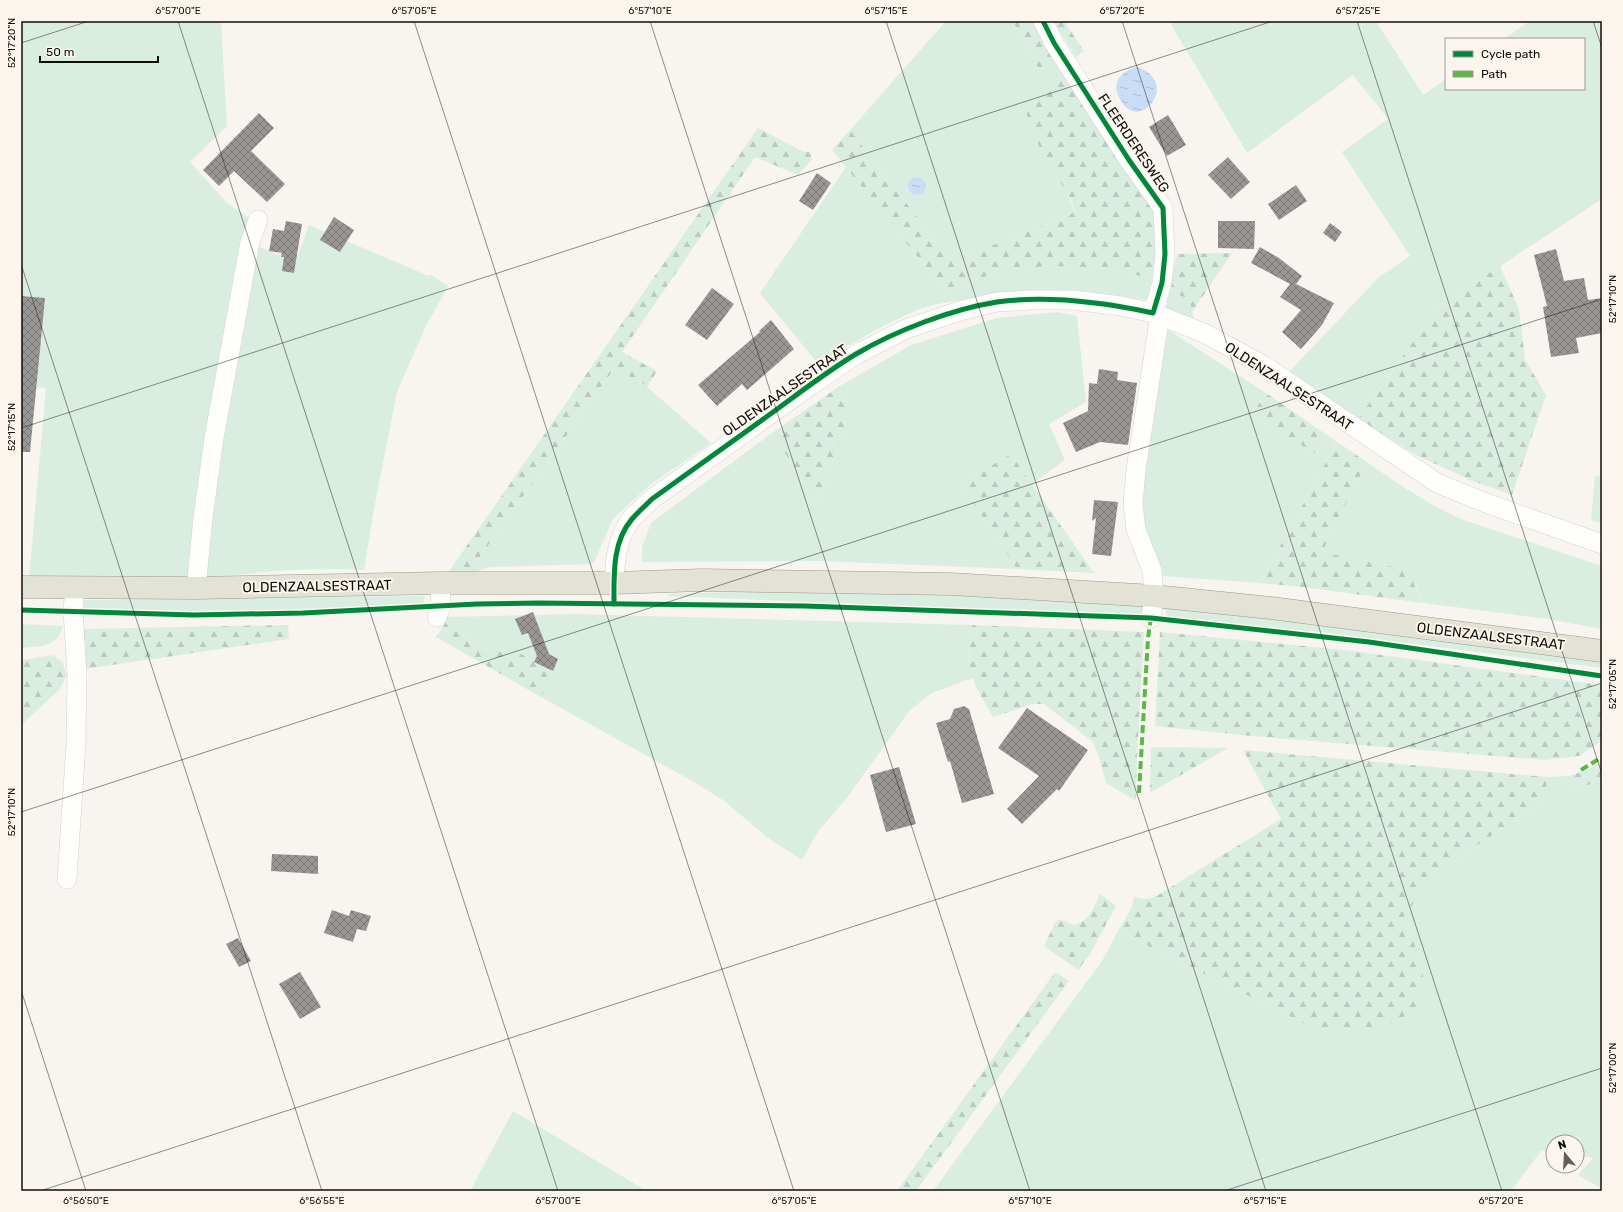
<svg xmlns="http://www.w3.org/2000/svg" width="1623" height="1212" font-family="Rubik,sans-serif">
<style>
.grass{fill:#daede1}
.forest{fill:url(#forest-firs)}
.water{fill:url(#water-ripples)}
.building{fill:url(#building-cross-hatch)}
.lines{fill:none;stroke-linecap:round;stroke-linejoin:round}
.minor-casing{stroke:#d5d2cf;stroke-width:20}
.major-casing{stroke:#9c9c85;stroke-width:23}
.minor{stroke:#fefefd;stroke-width:19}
.major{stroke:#e2e2d6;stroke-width:22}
.quiet{stroke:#58b947;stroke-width:4;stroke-dasharray:8 4;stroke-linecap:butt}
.cycleway-casing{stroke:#fcf5ed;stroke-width:8}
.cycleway{stroke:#00873e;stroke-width:5}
.ticks{fill:none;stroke:#100e0b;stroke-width:1;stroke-opacity:0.45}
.labels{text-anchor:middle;stroke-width:4;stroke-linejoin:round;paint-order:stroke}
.street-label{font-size:14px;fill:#100e0b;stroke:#fcf5ed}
.neatline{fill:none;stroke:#100e0b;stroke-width:1.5}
.ticks-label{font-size:10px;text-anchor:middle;fill:#100e0b}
</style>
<defs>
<pattern id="forest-firs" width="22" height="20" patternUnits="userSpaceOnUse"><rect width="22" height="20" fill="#daede1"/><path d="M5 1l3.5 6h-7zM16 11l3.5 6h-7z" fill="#bacac0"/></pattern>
<pattern id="water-ripples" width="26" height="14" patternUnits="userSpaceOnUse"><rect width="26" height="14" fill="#caddf6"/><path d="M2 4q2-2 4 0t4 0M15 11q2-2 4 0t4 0" fill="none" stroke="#acbcd2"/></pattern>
<pattern id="building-cross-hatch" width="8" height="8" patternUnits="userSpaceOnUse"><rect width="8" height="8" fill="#999695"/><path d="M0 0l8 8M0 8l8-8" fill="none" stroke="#7b7978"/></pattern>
</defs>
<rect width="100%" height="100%" fill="#f8f5f0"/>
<g class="grass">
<polygon points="21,21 221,21 227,126 190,162 227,203 249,218 235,278 188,579 29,578 46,388 21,386"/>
<polygon points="946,21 1013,21 1039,70 1065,68 1072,79 1039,93 1031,108 1027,111 1042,150 1067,192 1074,211 1070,215 955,260 949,259 942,253 914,213 850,130"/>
<polygon points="1169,21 1376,21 1423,95 1446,79 1446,89 1584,89 1584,39 1504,39 1530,21 1602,21 1602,199 1438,307 1357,420 1289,372 1379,277 1410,256 1342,152 1388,119 1353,75 1247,153"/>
<polygon points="846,167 945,291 983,277 1021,268 1053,266 1108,268 1152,279 1147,300 1085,291 1027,290 937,304 919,309 883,326 841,350 819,365 760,293"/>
<path d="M309,225L429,276L430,274L448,286L426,326L397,392L374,509L364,570C310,567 256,572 203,579L202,572L254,244L295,263Z"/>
<polygon points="1169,291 1189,299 1194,320 1166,309"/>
<polygon points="1057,312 1077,316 1086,402 1049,424 1065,460 1032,484 1011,454 960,483 1017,569 820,561 642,562 642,547 651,523 769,435 787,456 789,461 810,494 818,502 851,412 840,386 911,345 997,318"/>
<polygon points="1163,330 1170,331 1266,393 1251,416 1316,454 1327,435 1337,442 1260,583 1162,576 1145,538 1139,490"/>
<polygon points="615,368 643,383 711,443 650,485 613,519 595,560 592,564 489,567 467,575"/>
<polygon points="1367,462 1400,485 1431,504 1461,519 1602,566 1602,629 1547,619 1423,603 1416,585 1322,552"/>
<polygon points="1602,475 1602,524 1591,520 1595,476"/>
<polygon points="800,590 1144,601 1147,616 668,596 669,594"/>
<polygon points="422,596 425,596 422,609 214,612 79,608 81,600 85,600"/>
<polygon points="1168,606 1602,660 1602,668 1320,632 1168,619 1165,609"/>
<path d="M574,614L972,625C970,642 967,661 973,678L932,693L910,710L846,799L819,830L802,860L768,838L723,800L694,782L541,697L547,685L493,654L453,629L446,622V617Z"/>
<path d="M21,624L63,626C57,648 40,646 21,648Z"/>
<polygon points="1569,776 1574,788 1588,785 1602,777 1602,1189 1578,1175 1593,1158 1577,1155 1577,1142 1553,1142 1553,1152 1541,1151 1511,1191 933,1191 1102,961 1118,931 1299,1021 1362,1031 1398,1020 1409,1013 1423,967 1409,930 1403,924 1402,919 1419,896 1459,857 1539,805 1546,793 1547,777"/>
<polygon points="513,1111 647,1191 470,1191"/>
</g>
<g class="forest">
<polygon points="1013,21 1035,21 1065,68 1039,70"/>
<polygon points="1053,21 1064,21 1084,51 1076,57"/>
<path d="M1072,79L1152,200C1157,227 1158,252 1152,279L1108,268L1052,266L1021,268L983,277L945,291L832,150L850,130L914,213L942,253L949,259L955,260L1070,215L1074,211C1074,203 1067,193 1063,186C1053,169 1026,130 1027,111C1035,104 1037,90 1046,85C1052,81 1064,80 1072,79Z"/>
<polygon points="758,128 804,152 810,152 812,159 798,175 755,157 622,352 657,371 647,387 643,383 614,369 467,575 447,574"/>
<polygon points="1232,253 1192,312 1189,299 1169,291 1177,254"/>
<polygon points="1500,266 1519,309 1525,359 1546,395 1512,495 1470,480 1416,455 1357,420 1438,307"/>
<polygon points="840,386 851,412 818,502 810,494 789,461 787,456 769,435"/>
<polygon points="1266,393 1327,435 1316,454 1251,416"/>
<path d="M1337,442L1367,462L1322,552L1402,569C1413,579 1417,589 1423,603L1302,587L1260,583Z"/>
<polygon points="1011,454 1094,573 1017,569 960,483"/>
<polygon points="446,622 453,629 493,654 508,648 553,669 549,683 541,697 436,637"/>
<polygon points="288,625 289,639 85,669 82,629"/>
<path d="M972,625L1144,632L1137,756L1136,801L1106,783L1099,757L1093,742L1044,704H1033L993,717C985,703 975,688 971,672C968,657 970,641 972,625Z"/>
<polygon points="1160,632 1345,650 1602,685 1602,741 1579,756 1545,760 1241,735 1155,726"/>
<polygon points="54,655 63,663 67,675 59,690 21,725 21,660"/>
<polygon points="1151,747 1228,748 1150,793"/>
<polygon points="1243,750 1547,777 1546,793 1539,805 1459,857 1419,896 1402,919 1403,924 1409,930 1423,967 1422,990 1416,1006 1409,1013 1399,1020 1362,1031 1341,1033 1322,1030 1299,1021 1118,931 1131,909 1134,897 1146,899 1155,897 1281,819"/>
<polygon points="1602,761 1602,777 1588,785 1574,788 1569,776 1587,770"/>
<path d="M1100,894L1116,906L1090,954L1078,970L1044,946L1055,923L1059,920L1065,921L1074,925C1090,921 1093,908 1100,894Z"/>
<polygon points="1055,972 1069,981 916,1191 897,1191"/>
</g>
<g class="water">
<path d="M1137,67C1183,82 1137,138 1119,97C1111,81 1122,71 1137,67Z"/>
<circle cx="917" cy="186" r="9"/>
</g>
<g class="building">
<polygon points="259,113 274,128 251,151 285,184 267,202 234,171 219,186 203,170"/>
<polygon points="1168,115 1186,145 1167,156 1149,127"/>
<polygon points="1228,157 1250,182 1231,199 1208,175"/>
<polygon points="817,173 831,183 813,210 799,201"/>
<polygon points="1296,185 1307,201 1279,220 1268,204"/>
<polygon points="334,217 354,230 340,252 320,240"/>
<polygon points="286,221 302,224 294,273 282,271 284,257 281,257 282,253 269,251 273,229 284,231"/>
<polygon points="1218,221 1255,221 1254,249 1218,248"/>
<polygon points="1330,223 1342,232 1335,242 1323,233"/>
<polygon points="1260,247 1279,258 1302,276 1296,284 1334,303 1322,325 1301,349 1282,332 1301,310 1280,297 1290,284 1251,263"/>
<polygon points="1556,249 1564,281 1584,278 1588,300 1602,298 1602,333 1576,338 1579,353 1551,357 1543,307 1547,306 1534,255"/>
<polygon points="712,288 734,304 707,340 685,325"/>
<polygon points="21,296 45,298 30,452 21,452"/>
<polygon points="771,320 794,349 747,390 742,384 717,406 698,385 760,332 759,331"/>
<polygon points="1099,369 1118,372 1117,380 1137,383 1128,445 1100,442 1076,452 1063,423 1088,411 1089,383 1097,384"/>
<polygon points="1094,500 1118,502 1111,556 1092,554 1096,518 1092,521"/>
<polygon points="533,612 549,654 558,659 553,671 534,662 537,656 528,633 522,635 515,619"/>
<polygon points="964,706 969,709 994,794 962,803 950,761 948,762 936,723 950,719 954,709"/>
<polygon points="1027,708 1088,750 1059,791 1057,789 1022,824 1007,809 1039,776 998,748"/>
<polygon points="899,767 916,824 886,832 870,775"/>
<polygon points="272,854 318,856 318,874 271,871"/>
<polygon points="332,910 349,916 351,910 371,916 366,931 357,929 353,942 324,933"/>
<polygon points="238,938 251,961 239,967 226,944"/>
<polygon points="300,972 321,1007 300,1019 279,984"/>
</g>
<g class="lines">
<g class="minor-casing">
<g id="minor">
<polyline points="1043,21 1054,43 1129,160 1163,208 1165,254 1162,283 1153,313"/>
<path d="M614,583C615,560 617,538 631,519C637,512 645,506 652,499L811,385L857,354L906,329L963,310L997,302L1031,300H1073L1121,306L1153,313L1204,333L1263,365L1437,483L1486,503L1602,544"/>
<polyline points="196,588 203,518 214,438 250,242 258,220"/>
<polyline points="437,617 441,607 440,583"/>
<polyline points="1151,618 1154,596 1152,570 1136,530 1133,504 1136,470 1160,315"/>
<polyline points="67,879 76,744 77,674 73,611 75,588"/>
</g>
</g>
<g class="major-casing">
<polyline id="major" points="21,587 196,588 440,583 614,583 702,580 951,584 1154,596 1271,608 1602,651"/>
</g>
<use href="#minor" class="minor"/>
<use href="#major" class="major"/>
<g class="quiet">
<polyline points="1581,770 1602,757"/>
<polyline points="1139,793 1148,638 1151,618"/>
</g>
<g class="cycleway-casing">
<g id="cycleway">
<path d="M614,604C614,575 612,542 632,519C638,512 645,506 652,499C691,471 730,443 769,415C798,394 826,372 856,354C895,331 952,309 997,302C1049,295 1102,302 1153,313L1162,283L1165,254L1163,208L1129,160L1054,43L1043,21"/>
<polyline points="21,610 194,615 303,613 477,604 539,603 805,606 1151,618 1369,642 1602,676"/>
</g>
</g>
<use href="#cycleway" class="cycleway"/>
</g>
<path class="ticks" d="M178,21L558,1191M414,21L794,1191M650,21L1030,1191M886,21L1266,1191M1122,21L1502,1191M1357,21L1602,774M1593,21L1602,48M21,43L89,21M21,264L322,1191M21,428L1273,21M21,812L1602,299M21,990L86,1191M40,1191L1602,683M1224,1191L1602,1068"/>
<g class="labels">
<g class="street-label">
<text transform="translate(1134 143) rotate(56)" y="5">FLEERDERESWEG</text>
<text transform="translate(1289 386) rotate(33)" y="5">OLDENZAALSESTRAAT</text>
<text transform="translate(785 390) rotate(-35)" y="5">OLDENZAALSESTRAAT</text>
<text transform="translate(317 586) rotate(-1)" y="5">OLDENZAALSESTRAAT</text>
<text transform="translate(1491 636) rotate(7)" y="5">OLDENZAALSESTRAAT</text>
</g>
</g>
<rect width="1623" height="1212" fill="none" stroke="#fcf5ed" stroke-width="44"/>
<rect x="1445" y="38" width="140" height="52" fill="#fcf5ed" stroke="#9e9993"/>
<rect x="1453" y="51" width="20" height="6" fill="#00873e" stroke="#9e9993"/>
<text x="1481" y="58" font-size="12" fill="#100e0b">Cycle path</text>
<rect x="1453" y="71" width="20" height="6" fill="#58b947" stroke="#9e9993"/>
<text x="1481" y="78" font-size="12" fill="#100e0b">Path</text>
<g transform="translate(1565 1154) rotate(342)"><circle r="19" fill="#fcf5ed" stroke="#9e9993"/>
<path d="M0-3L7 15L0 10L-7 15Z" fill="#615f5b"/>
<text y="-6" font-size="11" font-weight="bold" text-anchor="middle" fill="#100e0b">N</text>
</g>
<path d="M40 56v6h118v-6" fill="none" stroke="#100e0b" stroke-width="2"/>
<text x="46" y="56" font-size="12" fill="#100e0b" stroke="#fcf5ed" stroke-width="3" paint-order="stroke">50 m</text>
<rect x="22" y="22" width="1579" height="1168" class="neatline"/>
<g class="ticks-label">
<text x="178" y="14">6°57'00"E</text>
<text x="414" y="14">6°57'05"E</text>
<text x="650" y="14">6°57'10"E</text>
<text x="886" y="14">6°57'15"E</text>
<text x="1122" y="14">6°57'20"E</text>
<text x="1358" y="14">6°57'25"E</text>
<text transform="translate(11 43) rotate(-90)" y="4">52°17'20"N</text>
<text transform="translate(1612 299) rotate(-90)" y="4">52°17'10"N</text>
<text transform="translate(11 427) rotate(-90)" y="4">52°17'15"N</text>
<text transform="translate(1612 684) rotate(-90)" y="4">52°17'05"N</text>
<text transform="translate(11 812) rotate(-90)" y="4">52°17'10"N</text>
<text transform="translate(1612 1068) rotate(-90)" y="4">52°17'00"N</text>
<text x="86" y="1204">6°56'50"E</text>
<text x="322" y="1204">6°56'55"E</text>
<text x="558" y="1204">6°57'00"E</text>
<text x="794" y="1204">6°57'05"E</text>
<text x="1030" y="1204">6°57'10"E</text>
<text x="1265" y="1204">6°57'15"E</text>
<text x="1501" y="1204">6°57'20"E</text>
</g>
</svg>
